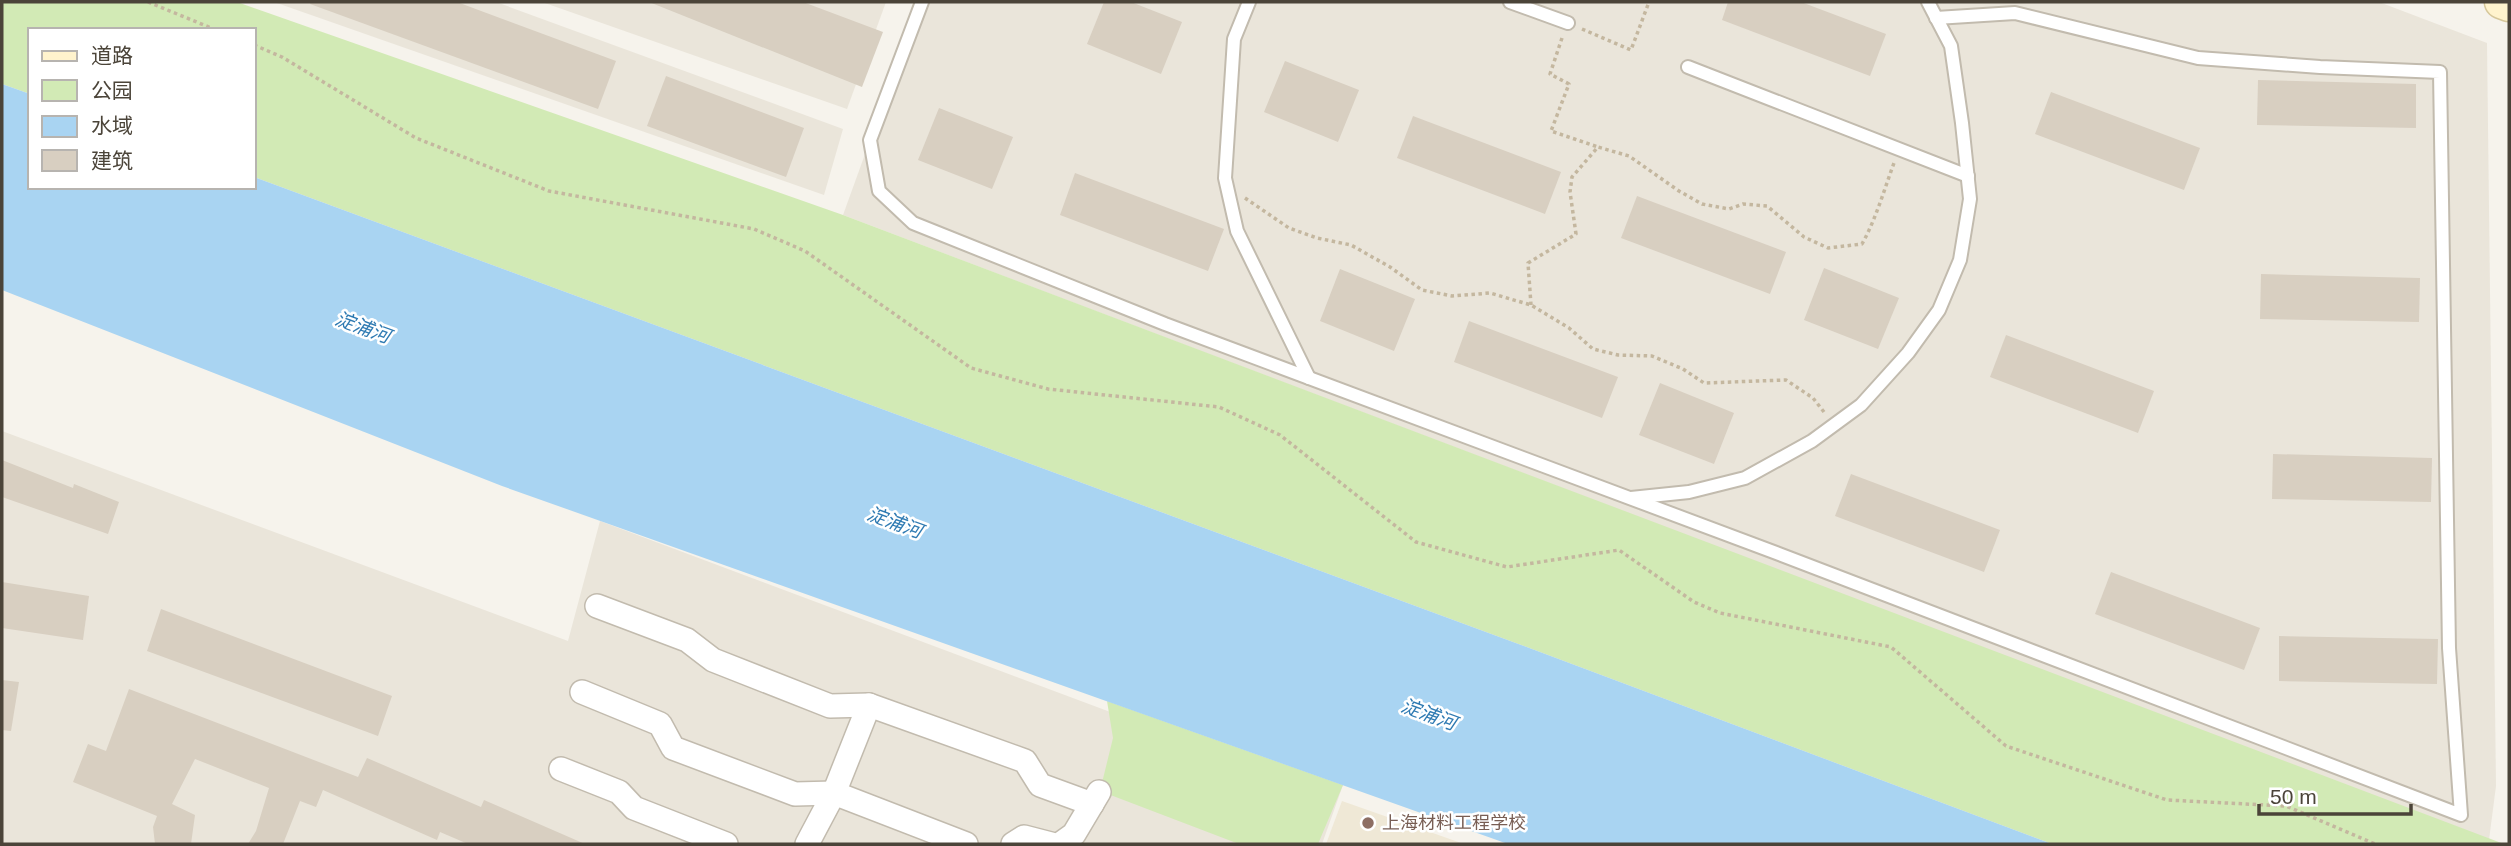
<svg xmlns="http://www.w3.org/2000/svg" width="2511" height="846" font-family="Arial,'Noto Sans SC',sans-serif">
<style>
.residential{fill:#eae5da}
.education{fill:#efe8d6}
.green{fill:#d2eab5}
.water{fill:#a9d4f2}
.building{fill:#d8cfc1}
.lines{fill:none;stroke-linecap:round;stroke-linejoin:round}
.lane-casing{stroke:#c2bbae;stroke-width:16}
.street-casing{stroke:#c2bbae;stroke-width:26}
.secondary-casing{stroke:#d6c79b;stroke-width:35}
.path{stroke:#c4b79f;stroke-width:3.5;stroke-dasharray:3.5 3.5;stroke-linecap:butt}
.lane{stroke:#fff;stroke-width:12}
.street{stroke:#fff;stroke-width:23}
.secondary{stroke:#fff3cd;stroke-width:32}
.education-dot{fill:#8d6e63;stroke:#fff;stroke-width:2.5}
.labels{text-anchor:middle;stroke-width:5;stroke-linejoin:round;paint-order:stroke}
.education-label{font-size:18px;fill:#785e54;stroke:#fff;text-anchor:start}
.water-label{font-size:19px;font-style:italic;fill:#2e7ab2;stroke:#fff}
</style>
<rect width="100%" height="100%" fill="#f6f3ec"/>
<g class="residential">
<polygon points="274,2 496,2 843,129 824,195"/>
<polygon points="542,2 886,2 847,109"/>
<polygon points="920,2 2379,2 2487,43 2496,786 2489,840 843,215"/>
<polygon points="2,431 568,641 600,521 1121,716 1343,785 1322,844 2,844"/>
</g>
<polygon class="education" points="1342,801 1464,844 1326,844"/>
<g class="green">
<polygon points="2,2 237,2 843,215 2504,844 2052,844 1513,642 254,177 254,30 30,30 30,94 2,84"/>
<polygon points="1107,701 1343,785 1318,844 1239,844 1100,791 1113,738"/>
</g>
<polygon class="water" points="2,84 30,94 30,187 254,187 254,177 1513,642 2052,844 1508,844 502,486 2,290"/>
<g class="building">
<polygon points="311,2 457,2 616,61 598,109 310,4"/>
<polygon points="649,2 803,2 883,32 862,87"/>
<polygon points="1104,2 1131,2 1182,22 1161,74 1087,44"/>
<polygon points="1728,2 1801,2 1886,34 1870,76 1722,20"/>
<polygon points="1285,61 1359,90 1338,142 1264,112"/>
<polygon points="666,76 804,128 786,177 647,126"/>
<polygon points="2258,80 2416,84 2416,128 2257,125"/>
<polygon points="2051,92 2200,148 2184,190 2035,134"/>
<polygon points="939,108 1013,137 992,189 918,160"/>
<polygon points="1413,116 1561,172 1545,214 1397,158"/>
<polygon points="1075,173 1224,229 1208,271 1060,215"/>
<polygon points="1637,196 1786,252 1770,294 1621,238"/>
<polygon points="1824,268 1899,298 1878,349 1804,320"/>
<polygon points="1340,269 1415,299 1394,351 1320,321"/>
<polygon points="2261,274 2420,278 2419,322 2260,319"/>
<polygon points="1469,321 1618,377 1602,418 1454,362"/>
<polygon points="2006,335 2154,391 2138,433 1990,377"/>
<polygon points="1660,383 1734,413 1714,464 1639,435"/>
<polygon points="2273,454 2432,458 2431,502 2272,499"/>
<polygon points="2,460 73,488 74,484 119,502 108,534 2,497"/>
<polygon points="1851,474 2000,530 1984,572 1835,516"/>
<polygon points="2111,572 2260,628 2244,670 2095,614"/>
<polygon points="2,582 89,596 83,640 2,628"/>
<polygon points="161,609 392,696 378,736 147,651"/>
<polygon points="2279,636 2438,639 2437,684 2279,681"/>
<polygon points="2,680 19,682 11,731 2,730"/>
<polygon points="129,689 358,777 367,758 481,807 484,800 585,844 468,844 440,832 437,840 323,790 316,807 300,801 283,844 248,844 256,831 269,788 195,759 172,804 195,815 191,844 155,844 153,827 157,816 73,782 88,744 106,751"/>
</g>
<g class="lines">
<g class="lane-casing">
<g id="lane">
<polyline points="922,2 870,140 879,191 913,223 1165,324 1779,554 2461,815 2449,648 2440,72 2320,67 2198,58 2015,13 1936,18"/>
<polyline points="1249,2 1234,39 1225,178 1237,231 1309,378"/>
<polyline points="1510,2 1568,23"/>
<polyline points="1688,67 1968,176"/>
<polyline points="1631,498 1689,492 1745,478 1812,441 1861,405 1908,353 1939,310 1960,260 1970,199 1962,123 1951,46 1928,2"/>
</g>
</g>
<g class="street-casing">
<g id="street">
<polyline points="597,606 687,640 713,660 830,706 869,705 1025,761 1040,785 1092,804"/>
<polyline points="582,692 660,724 673,748 795,794 834,793 966,844"/>
<polyline points="561,769 619,792 634,808 726,844"/>
<polyline points="807,844 834,793 869,705"/>
<polyline points="1013,844 1024,837 1051,844"/>
<polyline points="1060,844 1074,834 1099,792"/>
</g>
</g>
<g class="secondary-casing">
<polyline id="secondary" points="2501,2 2509,5"/>
</g>
<g class="path">
<polyline points="148,2 216,30"/>
<polyline points="1582,29 1631,50 1649,2"/>
<polyline points="1562,38 1550,74 1569,84 1551,131 1598,147"/>
<polyline points="254,45 282,57 416,138 549,191 754,229 805,251 971,368 1048,389 1219,407 1280,435 1416,542 1507,567 1619,550 1694,602 1720,613 1891,647 2006,746 2167,800 2286,806 2375,844"/>
<polyline points="1245,198 1289,228 1317,238 1351,245 1390,267 1422,290 1452,296 1490,293 1531,305 1569,328 1593,349 1618,355 1652,356 1683,369 1704,383 1786,380 1813,398 1824,412"/>
<path d="M1531,305L1528,263L1576,234L1570,192L1572,177L1598,147L1629,156L1679,191L1702,204L1729,209L1743,204L1767,206L1804,237L1828,248L1862,244C1876,219 1884,190 1894,163"/>
</g>
<use href="#lane" class="lane"/>
<use href="#street" class="street"/>
<use href="#secondary" class="secondary"/>
</g>
<circle class="education-dot" cx="1368" cy="823" r="7"/>
<g class="labels">
<g class="education-label">
<text x="1382" y="829">上海材料工程学校</text>
</g>
<g class="water-label">
<text transform="translate(363 327) rotate(20)" y="7">淀浦河</text>
<text transform="translate(895 522) rotate(20)" y="7">淀浦河</text>
<text transform="translate(1429 714) rotate(20)" y="7">淀浦河</text>
</g>
</g>
<rect width="2511" height="846" fill="none" stroke="#4b4439" stroke-width="7"/>
<rect x="28" y="28" width="228" height="161" fill="#ffffff" stroke="#b7b4b0" stroke-width="2"/>
<rect x="42" y="51" width="35" height="10" fill="#fff3cd" stroke="#b7b4b0" stroke-width="2"/>
<text x="91" y="63" font-size="21" fill="#4b4439">道路</text>
<rect x="42" y="80" width="35" height="21" fill="#d2eab5" stroke="#b7b4b0" stroke-width="2"/>
<text x="91" y="98" font-size="21" fill="#4b4439">公园</text>
<rect x="42" y="116" width="35" height="21" fill="#a9d4f2" stroke="#b7b4b0" stroke-width="2"/>
<text x="91" y="133" font-size="21" fill="#4b4439">水域</text>
<rect x="42" y="150" width="35" height="21" fill="#d8cfc1" stroke="#b7b4b0" stroke-width="2"/>
<text x="91" y="168" font-size="21" fill="#4b4439">建筑</text>
<path d="M2259 804v10h152v-10" fill="none" stroke="#4b4439" stroke-width="3.5"/>
<text x="2270" y="804" font-size="21" fill="#4b4439" stroke="#ffffff" stroke-width="5" paint-order="stroke">50 m</text>
</svg>
